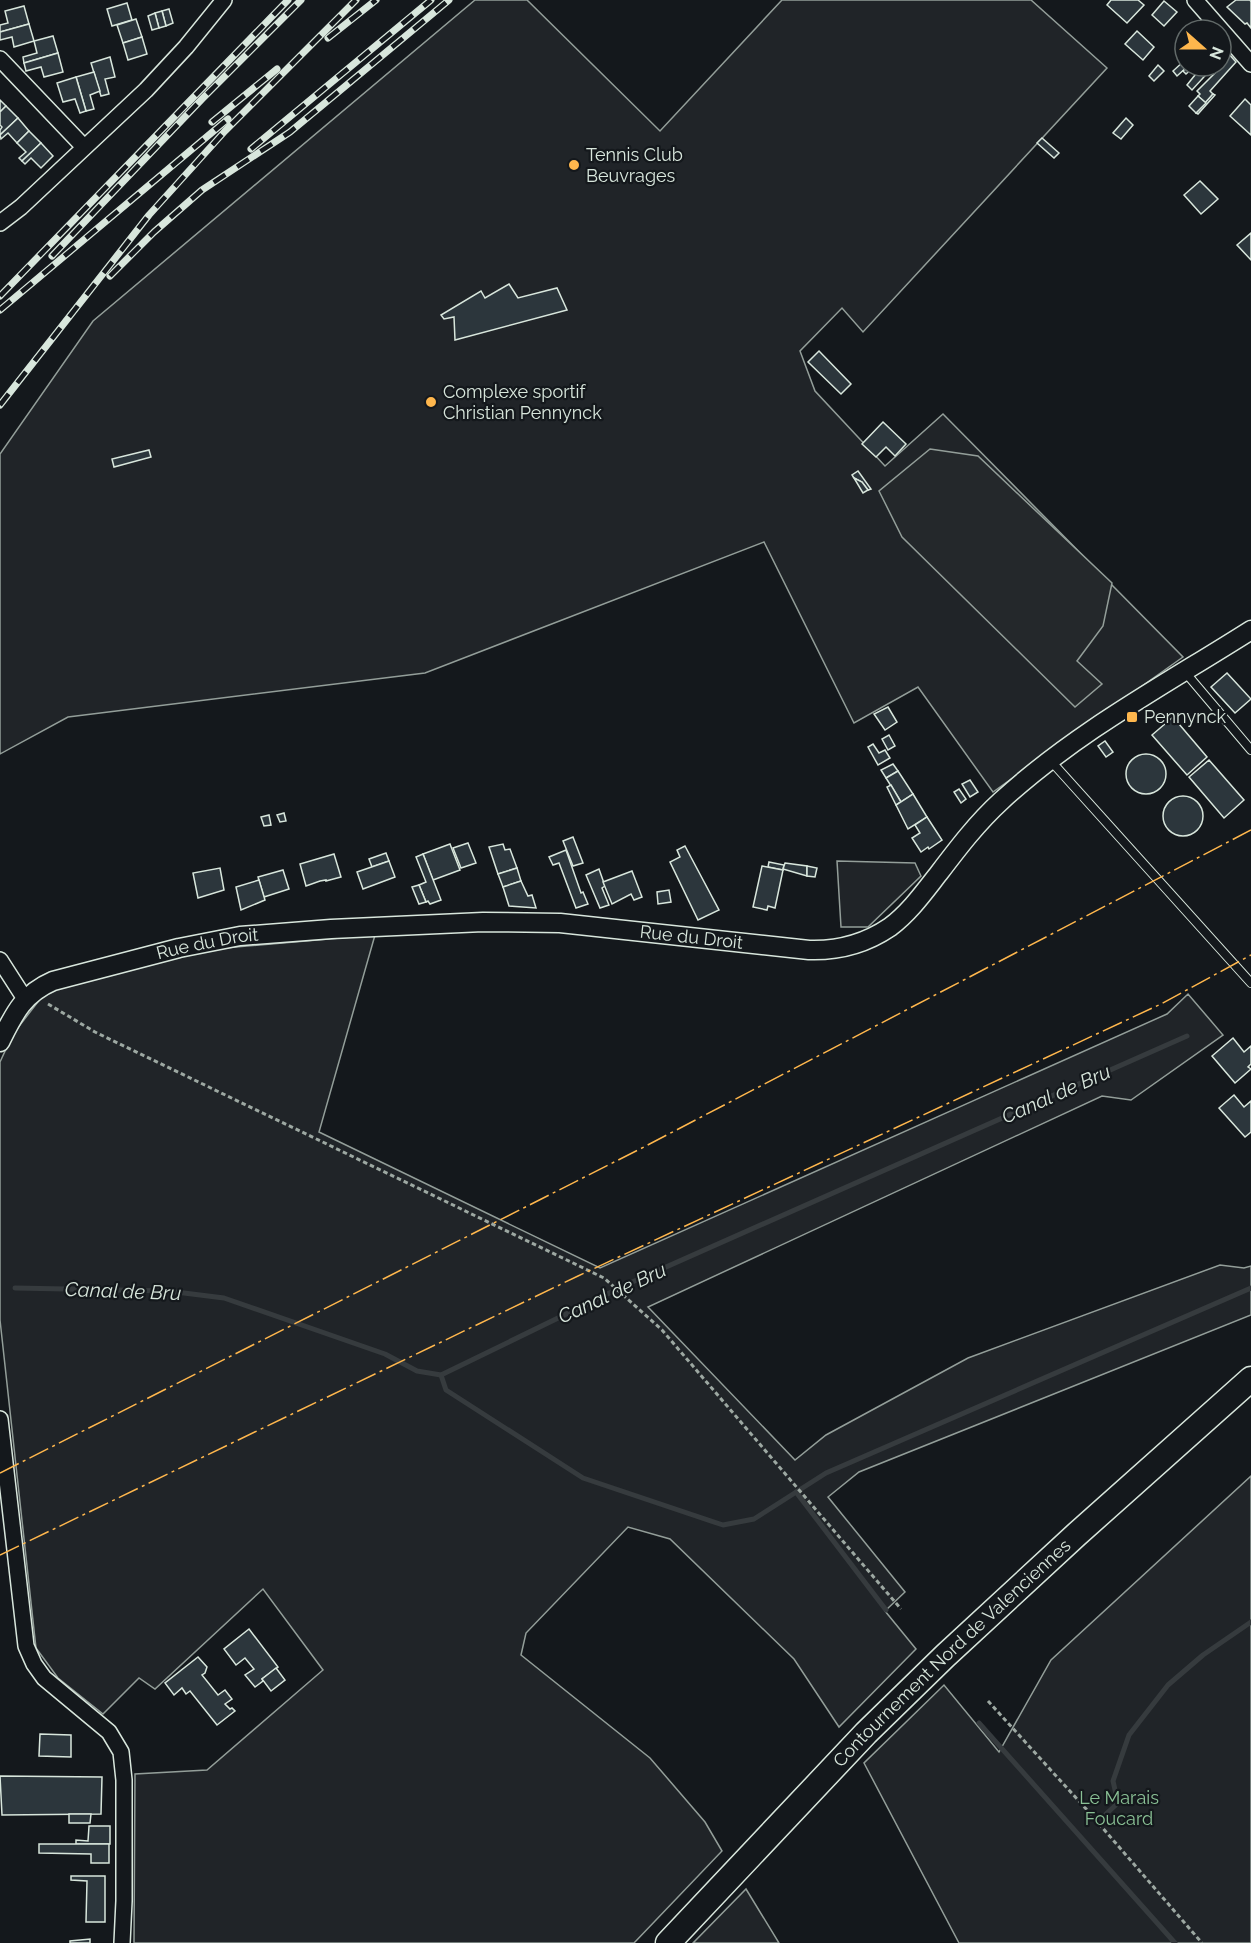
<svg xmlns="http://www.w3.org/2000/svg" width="1251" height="1943" font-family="Raleway,sans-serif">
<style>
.green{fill:#202428;stroke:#939e99;stroke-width:1.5}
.parking{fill:#24282b;stroke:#939e99;stroke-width:1.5}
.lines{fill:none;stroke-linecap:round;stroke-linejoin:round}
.stream{stroke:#363b3e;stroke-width:5}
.building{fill:#2c363c;stroke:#d8e6dc;stroke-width:1.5}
.service-casing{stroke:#d8e6dc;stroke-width:10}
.minor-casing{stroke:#d8e6dc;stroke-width:18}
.tertiary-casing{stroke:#d8e6dc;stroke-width:21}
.primary-casing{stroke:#d8e6dc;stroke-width:27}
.path{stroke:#9da8a2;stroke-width:3;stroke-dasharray:4.5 3;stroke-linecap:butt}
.service{stroke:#14181c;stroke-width:8}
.minor{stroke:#14181c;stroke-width:15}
.tertiary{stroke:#14181c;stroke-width:18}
.primary{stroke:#14181c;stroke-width:24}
.rail-casing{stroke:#d8e6dc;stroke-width:7}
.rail{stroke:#14181c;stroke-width:4.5;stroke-dasharray:14;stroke-linecap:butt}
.power{stroke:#ffb74d;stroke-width:1.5;stroke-dasharray:21 4.5 3 4.5;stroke-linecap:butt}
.poi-dot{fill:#ffb74d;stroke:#14181c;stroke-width:2}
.labels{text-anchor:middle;stroke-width:4.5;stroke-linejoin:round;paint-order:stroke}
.poi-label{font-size:18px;fill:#d8e6dc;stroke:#14181c;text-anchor:start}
.street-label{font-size:18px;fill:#d8e6dc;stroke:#14181c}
.park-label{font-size:18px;fill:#8ac095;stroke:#14181c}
.water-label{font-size:20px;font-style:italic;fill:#d8e6dc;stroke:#14181c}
</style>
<rect width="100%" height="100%" fill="#14181c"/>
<g class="green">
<polygon points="475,0 527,0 660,131 782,0 1031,0 1107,68 863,332 842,308 800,351 815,391 885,466 943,414 1183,657 993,792 918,687 854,723 764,542 425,673 68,717 0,754 0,454 93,321"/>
<polygon points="837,861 915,863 921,876 868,927 841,927"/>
<polygon points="375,935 319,1132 600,1268 1167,1014 1188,994 1223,1035 1131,1100 1102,1096 648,1307 795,1460 826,1435 968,1358 1220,1265 1244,1268 1251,1266 1251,1315 859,1472 828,1497 905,1592 885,1611 916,1649 839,1727 794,1659 670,1539 628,1527 526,1633 521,1655 650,1758 705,1822 722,1851 634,1943 134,1943 135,1774 207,1770 323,1670 263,1589 155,1689 139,1678 103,1714 58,1678 36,1648 0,1320 0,1062 13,1034 44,994 75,982 201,950"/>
<polygon points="1251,1476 1251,1943 959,1943 864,1763 944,1685 999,1752 1051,1660"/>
<polygon points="746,1889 779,1943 693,1943"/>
</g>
<polygon class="parking" points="930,449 978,456 1112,583 1103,626 1077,661 1102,684 1075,707 902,537 879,491"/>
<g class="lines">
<g class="stream">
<polyline points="15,1288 168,1291 224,1298 385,1354 417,1371 441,1375 630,1283 1187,1036"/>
<polyline points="441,1375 446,1390 583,1478 723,1525 754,1519 826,1473 1251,1288"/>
<polyline points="796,1492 886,1610"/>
<polyline points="979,1723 1175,1943"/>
<polyline points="1106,1814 1118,1803 1113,1781 1129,1735 1168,1685 1203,1655 1251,1622"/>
</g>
</g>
<g class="building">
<polygon points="1111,0 1138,0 1144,5 1127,23 1107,5"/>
<polygon points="1236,0 1250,0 1251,2 1251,28 1247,23 1245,24 1227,7"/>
<polygon points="1164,1 1177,12 1164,26 1152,15"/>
<polygon points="127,3 132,20 112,26 107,9"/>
<polygon points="24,6 29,24 0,32 0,25 8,23 5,11"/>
<polygon points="169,9 173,23 166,26 162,11"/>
<polygon points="162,11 166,26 159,28 155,13"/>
<polygon points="155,13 159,28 152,30 148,16"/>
<polygon points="136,19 142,37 123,43 117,25"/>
<polygon points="29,24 34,41 14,47 12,37 0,40 0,32"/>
<polygon points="1137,31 1154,47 1143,60 1125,44"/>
<polygon points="53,36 58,53 24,63 23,57 37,53 34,41"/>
<polygon points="142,37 147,54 128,60 123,43"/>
<polygon points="1221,45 1227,52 1221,58"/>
<polygon points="1185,48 1185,66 1188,66 1177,76 1173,71 1184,61 1179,54"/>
<polygon points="1227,52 1236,62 1210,91 1213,94 1206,103 1198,96 1200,94 1197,91 1215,73 1211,69 1214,66 1221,66 1221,58"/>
<polygon points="58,53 63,72 44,77 41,67 26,71 24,63"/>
<polygon points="110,57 115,77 105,79 109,94 101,96 91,63"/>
<polygon points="1158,65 1164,71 1154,81 1149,76"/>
<polygon points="1188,66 1214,66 1192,90 1187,85 1199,70 1195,66 1186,74 1183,71"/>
<polygon points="94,72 100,91 90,95 94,109 86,111 76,77"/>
<polygon points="76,77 86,111 80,113 75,99 63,102 57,83"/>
<polygon points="1213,94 1215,95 1198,114 1196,113"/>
<polygon points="1198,96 1206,103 1196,113 1189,106"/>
<polygon points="1245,99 1251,105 1251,135 1230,116"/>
<polygon points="0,100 6,106 0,112"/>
<polygon points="6,106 18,118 0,135 0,130 2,127 0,125 0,112"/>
<polygon points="18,118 29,131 17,143 8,133 1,139 0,135"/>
<polygon points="1126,118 1133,125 1121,139 1113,133"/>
<polygon points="29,131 41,143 22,161 19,158 26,152 17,143"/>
<polygon points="1042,138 1059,153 1054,158 1037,143"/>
<polygon points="41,143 53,156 41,168 31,158 25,164 22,161"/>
<polygon points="1200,181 1218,199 1201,214 1184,195"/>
<polygon points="1251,233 1251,260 1237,245"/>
<polygon points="509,284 518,298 557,288 567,310 455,340 454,317 444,319 441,315 481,291 485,298"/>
<polygon points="819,351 851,384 841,394 808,362"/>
<polygon points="883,422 906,444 895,456 886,447 876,457 862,444"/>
<polygon points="149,450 151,457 114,467 112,459"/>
<polygon points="858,471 871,489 868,490 862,482 854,478 852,475"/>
<polygon points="854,478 862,482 868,490 863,493"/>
<polygon points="1227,673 1251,699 1235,713 1211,687"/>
<polygon points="888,707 897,722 885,730 874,714"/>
<polygon points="1173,717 1207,757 1187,775 1152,735"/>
<polygon points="889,735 895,746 888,750 882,739"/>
<polygon points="1105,741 1113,752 1106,757 1098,746"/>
<polygon points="873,744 879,753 885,750 890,758 878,765 868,747"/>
<circle cx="1146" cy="774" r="20"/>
<polygon points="1209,760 1244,800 1224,818 1189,777"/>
<polygon points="893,764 898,771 886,778 881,770"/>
<polygon points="898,771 913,794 901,802 886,778"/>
<polygon points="970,780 978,792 970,797 962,784"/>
<polygon points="891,785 901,802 896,805 887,787"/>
<polygon points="959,789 966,799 961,803 954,792"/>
<polygon points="913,794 927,817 908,829 896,805"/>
<circle cx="1183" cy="816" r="20"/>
<polygon points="284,813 286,821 280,822 277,815"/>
<polygon points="269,815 271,825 264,826 261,817"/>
<polygon points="927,817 942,840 929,849 928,847 921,852 912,838 920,833 915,825"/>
<polygon points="573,837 583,863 573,866 563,841"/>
<polygon points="468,843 476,863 461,868 453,848"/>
<polygon points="450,844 460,870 433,880 423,854"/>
<polygon points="503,844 505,850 510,849 517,868 498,874 489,847"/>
<polygon points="685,846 719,910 698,920 670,862 680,857 677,850"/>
<polygon points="566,850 581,893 583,892 588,904 576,908 559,863 553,865 549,857"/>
<polygon points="386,853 389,861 372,867 369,859"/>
<polygon points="334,854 341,877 326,881 326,880 320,881 306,886 300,864"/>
<polygon points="423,854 441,900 430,904 428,901 426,902 419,885 426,882 416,857"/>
<polygon points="389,861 395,877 363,889 357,872"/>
<polygon points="769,862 784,865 783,870 768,867"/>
<polygon points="785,863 807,866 807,876 783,869"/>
<polygon points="762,866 783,870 775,908 768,906 767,910 753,907"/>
<polygon points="807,866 817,868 815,877 807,876"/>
<polygon points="220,868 224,890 198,898 193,873"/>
<polygon points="517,868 521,881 503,887 498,874"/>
<polygon points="599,869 605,886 602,888 609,905 600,908 586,875"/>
<polygon points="283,870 289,889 264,897 258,877"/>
<polygon points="632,871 642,897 634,900 631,894 612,904 603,882"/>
<polygon points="259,880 265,900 241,910 236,887"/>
<polygon points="521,881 528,896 532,895 536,908 509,906 503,887"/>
<polygon points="419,885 426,902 419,904 412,887"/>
<polygon points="669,890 671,902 658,904 657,892"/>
<polygon points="1233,1038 1244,1052 1251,1046 1251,1064 1248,1067 1251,1069 1235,1083 1212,1056"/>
<polygon points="1234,1095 1244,1107 1251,1101 1251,1132 1245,1137 1219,1108"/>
<polygon points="249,1629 278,1667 262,1679 263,1681 255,1687 245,1675 254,1669 245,1658 236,1665 224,1649"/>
<polygon points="198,1657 207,1667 205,1673 202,1675 218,1695 225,1690 232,1699 225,1704 230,1709 232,1708 235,1711 217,1725 190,1691 186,1694 182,1688 174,1695 165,1683"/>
<polygon points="276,1668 285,1680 271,1691 262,1679"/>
<polygon points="40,1734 71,1735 71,1757 39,1756"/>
<polygon points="0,1776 102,1777 101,1814 2,1815"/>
<polygon points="69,1814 91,1814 90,1823 69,1823"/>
<polygon points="89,1826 110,1826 110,1844 76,1844 76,1840 88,1841"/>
<polygon points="39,1844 109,1844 109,1863 91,1863 91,1854 39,1853"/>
<polygon points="71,1876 105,1876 105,1922 86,1922 87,1881 71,1880"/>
<polygon points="90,1939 90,1943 70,1943 70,1941"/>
</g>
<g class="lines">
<g class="service-casing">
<g id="service">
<polyline points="1185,672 1251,750"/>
<polyline points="1050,760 1251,983"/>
</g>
</g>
<g class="minor-casing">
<g id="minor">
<polyline points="1195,0 1251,64"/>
<polyline points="0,59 84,147"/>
<polyline points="0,223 21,207 146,90 186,47 224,0"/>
<polyline points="0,960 25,999"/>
<polyline points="0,1419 26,1646 34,1664 44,1678 109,1732 121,1752 124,1780 124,1901 122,1943"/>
</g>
</g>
<g class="tertiary-casing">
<g id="tertiary">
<path id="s1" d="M0,1042C14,1014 23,994 53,981L179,948L240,936L331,929L483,922L560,923L809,950C839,951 865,944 890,927C910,912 924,892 939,873C958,848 977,823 1001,801C1076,732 1166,684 1251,630"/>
</g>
</g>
<g class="primary-casing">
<g id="primary">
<path id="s2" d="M668,1943L866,1733L945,1656L1076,1535L1251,1379"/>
</g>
</g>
<g class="path">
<polyline points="48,1004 95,1032 604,1278 662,1330 901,1609"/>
<polyline points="988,1701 1088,1811 1202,1943"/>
</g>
<use href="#service" class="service"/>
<use href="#minor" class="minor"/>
<use href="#tertiary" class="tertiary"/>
<use href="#primary" class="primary"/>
<g class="rail-casing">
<g id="rail">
<polyline points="328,38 376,0"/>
<polyline points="212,122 277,69"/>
<polyline points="251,149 431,0"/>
<polyline points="52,256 202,99 301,0"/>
<polyline points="110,276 154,232 202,190 290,132 449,0"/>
<polyline points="0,296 288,0"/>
<polyline points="0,310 228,119"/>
<polyline points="0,405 149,215 225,131 356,0"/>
</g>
</g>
<use href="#rail" class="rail"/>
<g class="power">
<polyline points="0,1473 640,1149 1251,830"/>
<polyline points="0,1555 578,1276 1161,1004 1251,955"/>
</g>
</g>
<g class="poi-dot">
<circle cx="574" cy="165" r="6"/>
<circle cx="431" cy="402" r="6"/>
<rect x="1126" y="711" width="12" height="12" rx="3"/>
</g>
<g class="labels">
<g class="poi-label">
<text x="586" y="161">Tennis Club<tspan x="586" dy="21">Beuvrages</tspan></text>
<text x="443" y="398">Complexe sportif<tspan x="443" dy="21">Christian Pennynck</tspan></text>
<text x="1144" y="723">Pennynck</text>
</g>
<g class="street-label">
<text dy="6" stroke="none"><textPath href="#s1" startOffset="728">Rue du Droit</textPath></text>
<text dy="6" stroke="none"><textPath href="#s1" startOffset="242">Rue du Droit</textPath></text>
<text dy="6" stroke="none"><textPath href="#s2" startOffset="406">Contournement Nord de Valenciennes</textPath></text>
</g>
<g class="park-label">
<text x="1119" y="1804">Le Marais<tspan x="1119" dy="21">Foucard</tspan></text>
</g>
<g class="water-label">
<text transform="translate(1056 1094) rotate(-24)" y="7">Canal de Bru</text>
<text transform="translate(123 1291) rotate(2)" y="7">Canal de Bru</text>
<text transform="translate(612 1293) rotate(-25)" y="7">Canal de Bru</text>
</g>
</g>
<g transform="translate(1203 48) rotate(111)"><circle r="28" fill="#14181c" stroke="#626a69" stroke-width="1.5"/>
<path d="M0-4.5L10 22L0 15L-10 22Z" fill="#ffb74d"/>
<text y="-9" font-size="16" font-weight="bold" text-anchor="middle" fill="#d8e6dc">N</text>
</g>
</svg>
